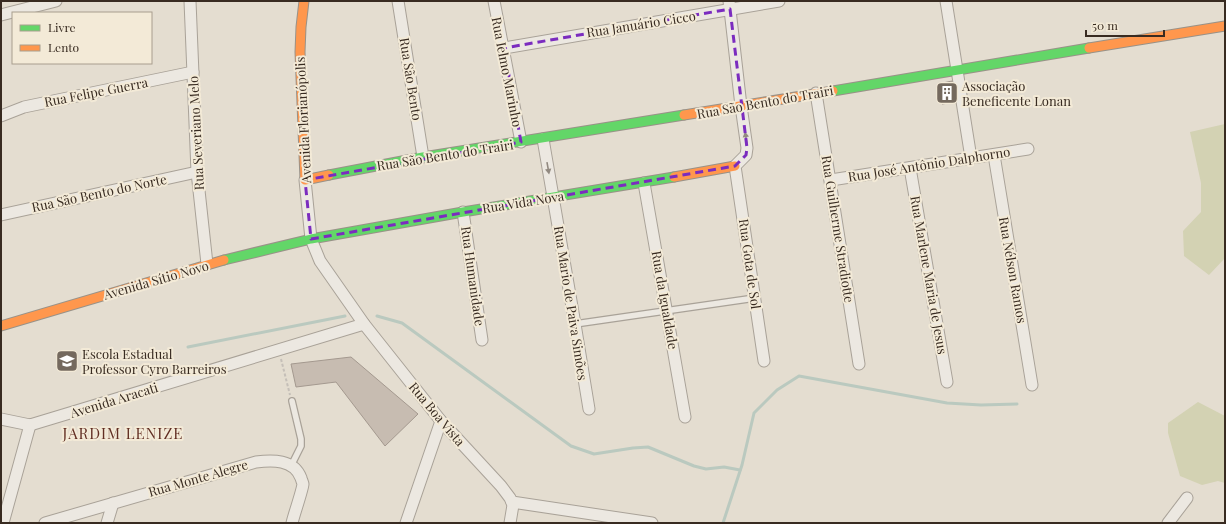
<svg xmlns="http://www.w3.org/2000/svg" width="1226" height="524" font-family="'Playfair Display',serif">
<style>
.green{fill:#d3d2b3}
.lines{fill:none;stroke-linecap:round;stroke-linejoin:round}
.stream{stroke:#bac9bf;stroke-width:3}
.building{fill:#c7bcb1;stroke:#a4998f}
.lane-casing{stroke:#a9a298;stroke-width:8}
.street-casing{stroke:#a9a298;stroke-width:13}
.fast-casing{stroke:#999288;stroke-width:11}
.slow-casing{stroke:#999288;stroke-width:11}
.path{stroke:#c5bfb8;stroke-width:2;stroke-dasharray:3 2;stroke-linecap:butt}
.lane{stroke:#ece8e1;stroke-width:5.5}
.street{stroke:#ece8e1;stroke-width:11}
.fast{stroke:#63d668;stroke-width:9}
.slow{stroke:#ff974d;stroke-width:9}
.oneway{fill:#928a81}
.marked{fill:none;stroke:#7b2cbf;stroke-width:3;stroke-dasharray:8 5;stroke-linejoin:round}
.labels{text-anchor:middle;stroke-width:4;stroke-linejoin:round;paint-order:stroke}
.street-label{font-size:13px;fill:#382b21;stroke:#f3ead7}
.poi-label{font-size:13px;fill:#382b21;stroke:#f3ead7;text-anchor:start}
.quarter-label{font-size:15px;letter-spacing:1px;fill:#612e23;stroke:#f3ead7}
</style>
<rect width="100%" height="100%" fill="#e4ddd0"/>
<g class="green">
<polygon points="1225,124 1225,258 1209,275 1184,256 1183,231 1201,212 1201,183 1190,132"/>
<polygon points="1198,402 1225,416 1225,483 1218,481 1202,485 1180,476 1168,433 1168,423"/>
</g>
<g class="lines">
<g class="stream">
<polyline points="377,316 402,323 571,446 594,454 633,448 648,447 694,466 706,469 724,467 740,470"/>
<polyline points="188,347 345,316"/>
<polyline points="723,523 742,465 754,413 777,390 799,376 947,403 981,405 1017,404"/>
</g>
</g>
<g class="building">
<polygon points="952,81 955,102 942,104 938,84"/>
<polygon points="351,357 418,414 385,446 336,382 296,387 291,364"/>
</g>
<g class="lines">
<g class="lane-casing">
<g id="lane">
<polyline points="575,324 755,298"/>
<polyline points="291,466 301,446 301,439 292,401"/>
</g>
</g>
<g class="street-casing">
<g id="street">
<polyline points="190,1 197,172 207,264"/>
<polyline points="398,1 423,157"/>
<polyline points="494,1 521,142"/>
<polyline points="729,1 741,106 747,148 746,155 735,166 764,361"/>
<polyline points="946,1 971,158"/>
<polyline points="1,15 56,1"/>
<polyline points="504,48 779,1"/>
<polyline points="816,93 859,364"/>
<polyline points="1,116 24,107 193,72"/>
<polyline points="543,139 575,324 589,409"/>
<polyline points="994,155 1032,385"/>
<polyline points="910,168 947,382"/>
<polyline points="305,180 311,239 320,261 364,324 441,421 501,486 510,498 513,505 510,523"/>
<polyline points="831,180 1028,149"/>
<polyline points="644,183 685,417"/>
<polyline points="463,212 482,340"/>
<polyline points="1,215 197,172"/>
<polyline points="1,419 30,425 364,324"/>
<polyline points="512,502 652,523"/>
<polyline points="3,523 30,425"/>
<path d="M45,523L256,462C272,460 294,459 301,478C301,479 303,483 303,484C302,492 294,514 292,523"/>
<polyline points="107,523 113,503"/>
<polyline points="406,523 441,421"/>
<polyline points="1168,523 1187,498"/>
</g>
</g>
<g class="fast-casing">
<g id="fast">
<polyline points="833,91 1089,48"/>
<polyline points="329,175 423,157 684,115"/>
<polyline points="224,260 311,239 463,212 674,177"/>
</g>
</g>
<g class="slow-casing">
<g id="slow">
<polyline points="304,1 301,27 300,52 305,180 329,175"/>
<polyline points="1089,48 1225,26"/>
<polyline points="684,115 833,91"/>
<polyline points="674,177 735,166"/>
<polyline points="1,326 224,260"/>
</g>
</g>
<polyline class="path" points="281,359 290,395"/>
<use href="#lane" class="lane"/>
<use href="#street" class="street"/>
<use href="#fast" class="fast"/>
<use href="#slow" class="slow"/>
</g>
<defs><path id="oneway-solid" d="M-6-.8H1V-3.2L6.5 0L1 3.2V.8H-6Z"/></defs>
<g class="oneway">
<use href="#oneway-solid" transform="translate(746 138) rotate(-99)"/>
<use href="#oneway-solid" transform="translate(548 168) rotate(80)"/>
</g>
<path class="marked" d="M730,9L747,148L746,155L735,166L311,239L305,180L521,142L504,48Z"/>
<defs>
<g id="building-square" transform="scale(1.15)"><rect x="-9" y="-9" width="18" height="18" rx="4" fill="#74695e" stroke="#f3ead7"/><path d="M-4-6H4V6H1V3H-1V6H-4ZM-2.5-4.3h1.7v1.8h-1.7ZM.8-4.3h1.7v1.8H.8ZM-2.5-1h1.7V.8h-1.7ZM.8-1h1.7V.8H.8Z" fill="#fff"/></g>
<g id="school-square" transform="scale(1.15)"><rect x="-9" y="-9" width="18" height="18" rx="4" fill="#74695e" stroke="#f3ead7"/><path d="M0-5L7-2L0 1L-7-2ZM-4 1L0 2.5L4 1V4Q0 6-4 4Z" fill="#fff"/></g>
</defs>
<g fill-rule="evenodd">
<use href="#building-square" x="947" y="93"/>
<use href="#school-square" x="67" y="361"/>
</g>
<g class="labels">
<g class="street-label">
<text transform="translate(641 24) rotate(-9)" y="5">Rua Januário Cicco</text>
<text transform="translate(507 72) rotate(79)" y="5">Rua Ielmo Marinho</text>
<text transform="translate(411 79) rotate(81)" y="5">Rua São Bento</text>
<text transform="translate(96 92) rotate(-11)" y="5">Rua Felipe Guerra</text>
<text transform="translate(765 102) rotate(-10)" y="5">Rua São Bento do Trairi</text>
<text transform="translate(303 120) rotate(-93)" y="5">Avenida Florianópolis</text>
<text transform="translate(196 133) rotate(-93)" y="5">Rua Severiano Melo</text>
<text transform="translate(445 155) rotate(-9)" y="5">Rua São Bento do Trairi</text>
<text transform="translate(929 164) rotate(-9)" y="5">Rua José Antônio Dalphorno</text>
<text transform="translate(99 193) rotate(-12)" y="5">Rua São Bento do Norte</text>
<text transform="translate(523 202) rotate(-9)" y="5">Rua Vida Nova</text>
<text transform="translate(838 229) rotate(81)" y="5">Rua Guilherme Stradiotte</text>
<text transform="translate(750 264) rotate(82)" y="5">Rua Gota de Sol</text>
<text transform="translate(1013 270) rotate(80)" y="5">Rua Nélson Ramos</text>
<text transform="translate(929 275) rotate(80)" y="5">Rua Marlene Maria de Jesus</text>
<text transform="translate(473 276) rotate(82)" y="5">Rua Humanidade</text>
<text transform="translate(156 280) rotate(-16)" y="5">Avenida Sítio Novo</text>
<text transform="translate(665 300) rotate(80)" y="5">Rua da Igualdade</text>
<text transform="translate(571 303) rotate(81)" y="5">Rua Mario de Paiva Simões</text>
<text transform="translate(114 400) rotate(-17)" y="5">Avenida Aracati</text>
<text transform="translate(437 414) rotate(50)" y="5">Rua Boa Vista</text>
<text transform="translate(198 478) rotate(-16)" y="5">Rua Monte Alegre</text>
</g>
<g class="poi-label">
<text x="962" y="91">Associação<tspan x="962" dy="15">Beneficente Lonan</tspan></text>
<text x="82" y="359">Escola Estadual<tspan x="82" dy="15">Professor Cyro Barreiros</tspan></text>
</g>
<g class="quarter-label">
<text x="123" y="439">JARDIM LENIZE</text>
</g>
</g>
<rect width="1226" height="524" fill="none" stroke="#382b21" stroke-width="4"/>
<rect x="12" y="12" width="140" height="52" fill="#f3ead7" stroke="#a89e8e"/>
<rect x="20" y="25" width="20" height="6" fill="#63d668" stroke="#a89e8e"/>
<text x="48" y="32" font-size="12" fill="#382b21">Livre</text>
<rect x="20" y="45" width="20" height="6" fill="#ff974d" stroke="#a89e8e"/>
<text x="48" y="52" font-size="12" fill="#382b21">Lento</text>
<path d="M1086 30v6h78v-6" fill="none" stroke="#382b21" stroke-width="2"/>
<text x="1092" y="30" font-size="12" fill="#382b21" stroke="#f3ead7" stroke-width="3" paint-order="stroke">50 m</text>
</svg>
